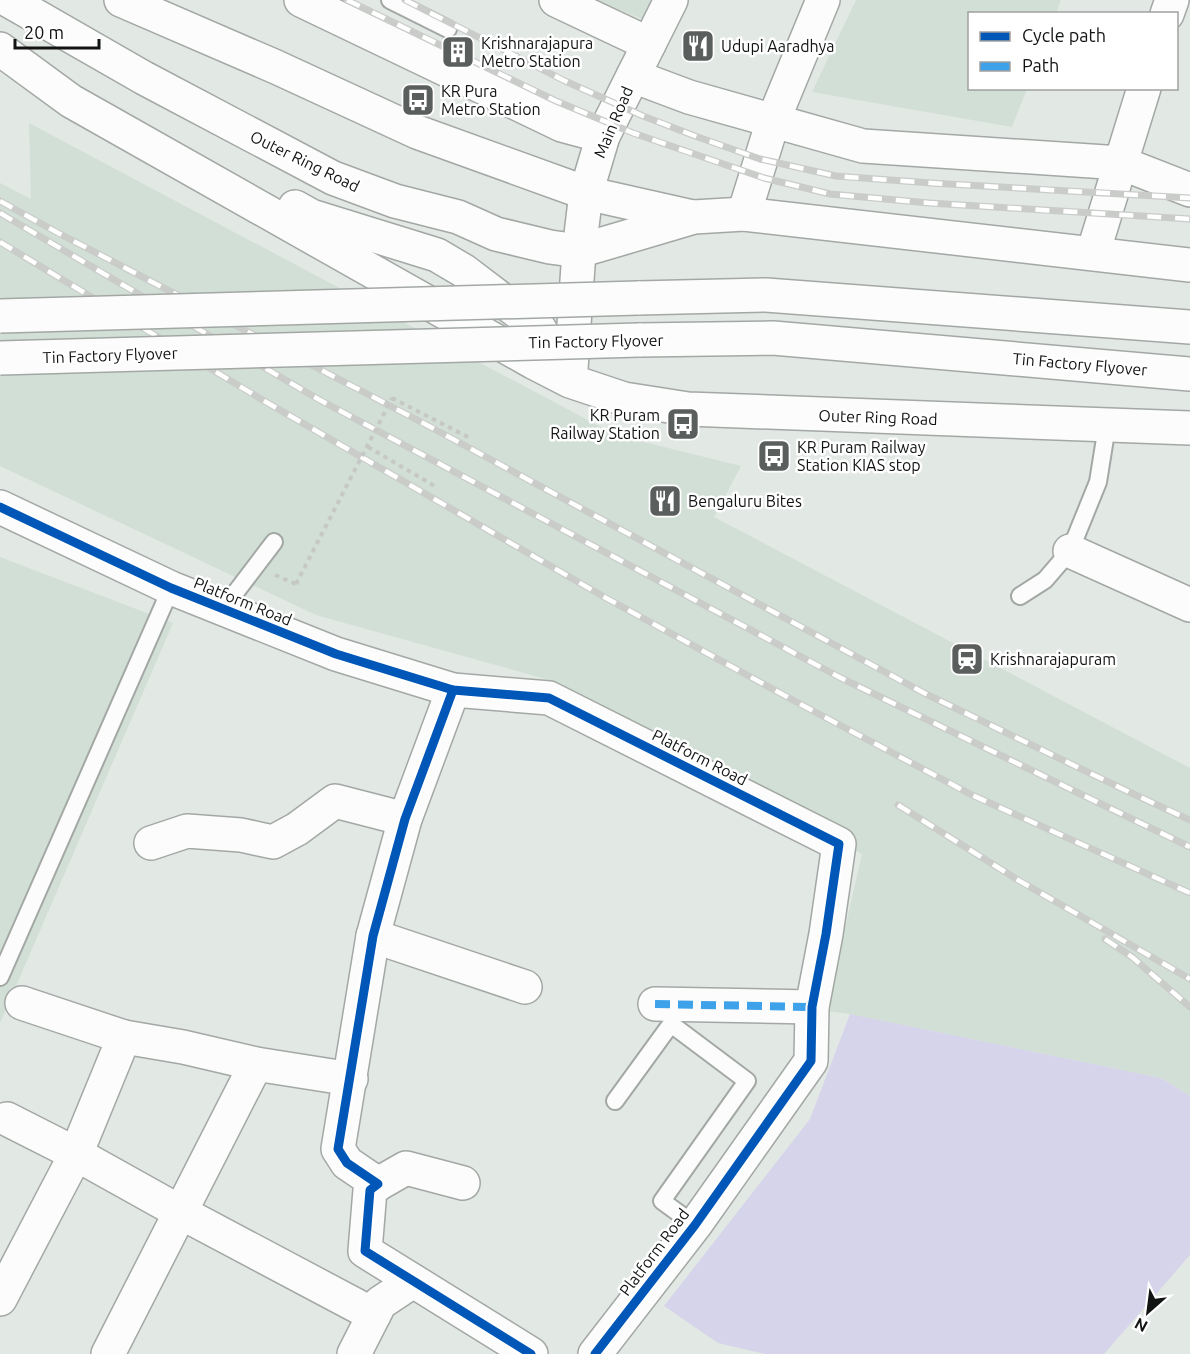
<svg xmlns="http://www.w3.org/2000/svg" width="1190" height="1354" font-family="Ubuntu,sans-serif">
<style>
.built{fill:#d2dfd6}
.green{fill:#d6d4ea}
.lines{fill:none;stroke-linecap:round;stroke-linejoin:round}
.service-casing{stroke:#a3a8a5;stroke-width:20}
.minor-casing{stroke:#a3a8a5;stroke-width:36}
.tertiary-casing{stroke:#a3a8a5;stroke-width:36}
.trunk-casing{stroke:#a3a8a5;stroke-width:36}
.path{stroke:#c6c8c7;stroke-width:4;stroke-dasharray:4.5 4.5;stroke-linecap:butt}
.service{stroke:#fbfcfb;stroke-width:16}
.minor{stroke:#fbfcfb;stroke-width:33}
.tertiary{stroke:#fbfcfb;stroke-width:33}
.trunk{stroke:#fbfcfb;stroke-width:33}
.rail-casing{stroke:#caccca;stroke-width:7}
.rail{stroke:#fff;stroke-width:4.5;stroke-dasharray:14;stroke-linecap:butt}
.trunk-bridge-casing{stroke:#a3a8a5;stroke-width:36;stroke-linecap:butt}
.path-bridge{stroke:#c6c8c7;stroke-width:4;stroke-dasharray:4.5 4.5;stroke-linecap:butt}
.trunk-bridge{stroke:#fbfcfb;stroke-width:33}
.quiet{stroke:#3da2ea;stroke-width:8;stroke-dasharray:15 8;stroke-linecap:butt}
.cycleway-casing{stroke:#fff;stroke-width:13}
.cycleway{stroke:#0057b8;stroke-width:9}
.labels{text-anchor:middle;stroke-width:5;stroke-linejoin:round;paint-order:stroke}
.poi-label{font-size:16px;fill:#111412;stroke:#fff;text-anchor:start}
.street-label{font-size:16px;fill:#111412;stroke:#fff}
</style>
<rect width="100%" height="100%" fill="#e2e8e4"/>
<g class="built">
<polygon points="596,0 651,0 642,19"/>
<polygon points="856,0 1061,0 1056,13 970,14 970,88 1027,89 1012,127 812,92"/>
<polygon points="29,123 616,435 741,466 714,517 1190,768 1190,1096 1161,1078 850,1014 826,1011 862,854 560,683 316,615 0,466 0,183 31,199"/>
<polygon points="0,557 173,623 0,1023"/>
</g>
<polygon class="green" points="850,1014 1161,1078 1190,1096 1190,1255 1104,1354 765,1354 718,1343 664,1306 810,1119"/>
<g class="lines">
<g class="service-casing">
<g id="service">
<polyline points="390,0 448,29"/>
<polyline points="1020,596 1045,580 1070,551 1098,482 1107,426"/>
<polyline points="223,609 274,542"/>
<polyline points="0,977 171,588"/>
<polyline points="615,1101 671,1024 747,1081 662,1201 695,1225"/>
</g>
</g>
<g class="minor-casing">
<g id="minor">
<polyline points="301,0 562,125 603,136"/>
<polyline points="556,0 649,44"/>
<polyline points="1167,14 1172,0"/>
<polyline points="633,76 689,97 863,146 1121,163 1190,190"/>
<polyline points="744,214 773,121 823,0"/>
<polyline points="1093,253 1144,88"/>
<polyline points="1070,551 1190,605"/>
<polyline points="453,690 405,819 373,936 338,1149 347,1163 378,1184 370,1190 365,1251 531,1354"/>
<polyline points="151,843 187,831 241,835 273,842 297,829 335,801 405,819"/>
<polyline points="373,936 525,987"/>
<polyline points="22,1003 124,1037 183,1047 256,1064"/>
<polyline points="655,1004 812,1007"/>
<polyline points="7,1119 76,1154 180,1212 374,1315"/>
<polyline points="378,1184 406,1168 463,1183"/>
<polyline points="0,1299 76,1154 124,1037"/>
<polyline points="108,1354 256,1064 351,1079"/>
<polyline points="354,1354 380,1303 413,1281"/>
</g>
</g>
<g class="tertiary-casing">
<g id="tertiary">
<polyline points="571,369 579,251 586,193 603,136 671,0"/>
<polyline points="0,507 171,588 336,654 453,690 549,698 839,844 826,934 812,1007 811,1061 695,1225 595,1354"/>
</g>
</g>
<g class="trunk-casing">
<g id="trunk">
<polyline points="8,0 144,78 333,178 395,201 458,217 496,234 550,247 579,251 694,217 744,214 1190,265"/>
<polyline points="121,0 276,67 417,132 586,193 693,217"/>
<polyline points="0,49 71,101 533,362 570,381 624,399 688,409 1190,428"/>
<polyline points="295,207 311,216 437,255 464,271 539,328 560,364"/>
<polyline points="638,298 766,295 1190,327"/>
<polyline points="639,340 773,338 1190,374"/>
</g>
</g>
<g class="path">
<polyline points="392,398 468,437"/>
<polyline points="368,447 438,488"/>
<polyline points="275,575 296,584"/>
</g>
<use href="#service" class="service"/>
<use href="#minor" class="minor"/>
<use href="#tertiary" class="tertiary"/>
<use href="#trunk" class="trunk"/>
<g class="rail-casing">
<g id="rail">
<polyline points="347,0 556,101 633,133 764,178 830,194 929,203 1190,219"/>
<polyline points="405,0 565,81 643,116 695,136 760,159 836,176 931,183 1190,198"/>
<polyline points="0,201 62,235 423,423 924,693 1127,791 1190,820"/>
<polyline points="0,213 318,399 841,678 1190,847"/>
<polyline points="0,242 266,402 606,598 802,705 972,795 1190,893"/>
<polyline points="898,805 1018,880 1190,979"/>
<polyline points="1105,939 1132,957 1190,1007"/>
</g>
</g>
<use href="#rail" class="rail"/>
<g class="trunk-bridge-casing">
<g id="trunk-bridge">
<polyline points="0,316 638,298"/>
<polyline points="0,358 639,340"/>
</g>
</g>
<polyline class="path-bridge" points="296,584 392,398"/>
<use href="#trunk-bridge" class="trunk-bridge"/>
<polyline class="quiet" points="655,1004 812,1007"/>
<g class="cycleway-casing">
<g id="cycleway">
<polyline points="0,507 171,588 336,654 453,690 549,698 839,844 826,934 812,1007 811,1061 695,1225 595,1354"/>
<polyline points="453,690 405,819 373,936 338,1149 347,1163 378,1184 370,1190 365,1251 531,1354"/>
</g>
</g>
<use href="#cycleway" class="cycleway"/>
</g>
<defs>
<g id="restaurant-square" transform="scale(1.725)"><rect x="-9" y="-9" width="18" height="18" rx="4" fill="#5a5e5c" stroke="#fff"/><path d="M-5-6h1v4h1v-4h1v4h1v-4h1v5L-1.5 .5V6h-2V.5L-5-1ZM5-6V6H3V1.5H1.5Q1.5-4 5-6Z" fill="#fff"/></g>
<g id="building-square" transform="scale(1.725)"><rect x="-9" y="-9" width="18" height="18" rx="4" fill="#5a5e5c" stroke="#fff"/><path d="M-4-6H4V6H1V3H-1V6H-4ZM-2.5-4.3h1.7v1.8h-1.7ZM.8-4.3h1.7v1.8H.8ZM-2.5-1h1.7V.8h-1.7ZM.8-1h1.7V.8H.8Z" fill="#fff"/></g>
<g id="bus-square" transform="scale(1.725)"><rect x="-9" y="-9" width="18" height="18" rx="4" fill="#5a5e5c" stroke="#fff"/><path d="M-5-6H5V4H4V6H2V4H-2V6H-4V4H-5ZM-3.5-4V0h7V-4ZM-3.5 1.2v1.5H-2V1.2ZM2 1.2v1.5H3.5V1.2Z" fill="#fff"/></g>
<g id="station-square" transform="scale(1.725)"><rect x="-9" y="-9" width="18" height="18" rx="4" fill="#5a5e5c" stroke="#fff"/><path d="M-3-6H3Q5-6 5-4V2Q5 4 3 4L4.5 6H3L1.5 4h-3L-3 6H-4.5L-3 4Q-5 4-5 2V-4Q-5-6-3-6ZM-3.5-4v3h7v-3ZM-3.5 1v1.5H-2V1ZM2 1v1.5H3.5V1Z" fill="#fff"/></g>
</defs>
<g fill-rule="evenodd">
<use href="#restaurant-square" x="698" y="46"/>
<use href="#building-square" x="458" y="52"/>
<use href="#bus-square" x="418" y="100"/>
<use href="#bus-square" x="683" y="424"/>
<use href="#bus-square" x="774" y="456"/>
<use href="#restaurant-square" x="665" y="501"/>
<use href="#station-square" x="967" y="659"/>
</g>
<g class="labels">
<g class="poi-label">
<text x="481" y="49">Krishnarajapura<tspan x="481" dy="18">Metro Station</tspan></text>
<text x="721" y="52">Udupi Aaradhya</text>
<text x="441" y="97">KR Pura<tspan x="441" dy="18">Metro Station</tspan></text>
<text x="660" y="421" text-anchor="end">KR Puram<tspan x="660" dy="18">Railway Station</tspan></text>
<text x="797" y="453">KR Puram Railway<tspan x="797" dy="18">Station KIAS stop</tspan></text>
<text x="688" y="507">Bengaluru Bites</text>
<text x="990" y="665">Krishnarajapuram</text>
</g>
<g class="street-label">
<text transform="translate(613 122) rotate(-67)" y="6">Main Road</text>
<text transform="translate(305 161) rotate(26)" y="6">Outer Ring Road</text>
<text transform="translate(596 341) rotate(-1)" y="6">Tin Factory Flyover</text>
<text transform="translate(110 355) rotate(-2)" y="6">Tin Factory Flyover</text>
<text transform="translate(1080 364) rotate(5)" y="6">Tin Factory Flyover</text>
<text transform="translate(878 417) rotate(2)" y="6">Outer Ring Road</text>
<text transform="translate(243 601) rotate(22)" y="6">Platform Road</text>
<text transform="translate(700 757) rotate(27)" y="6">Platform Road</text>
<text transform="translate(654 1252) rotate(-53)" y="6">Platform Road</text>
</g>
</g>
<rect x="968" y="12" width="210" height="78" fill="#ffffff" stroke="#a0a1a0" stroke-width="1.5"/>
<rect x="980" y="32" width="30" height="9" fill="#0057b8" stroke="#a0a1a0" stroke-width="1.5"/>
<text x="1022" y="42" font-size="18" fill="#111412">Cycle path</text>
<rect x="980" y="62" width="30" height="9" fill="#3da2ea" stroke="#a0a1a0" stroke-width="1.5"/>
<text x="1022" y="72" font-size="18" fill="#111412">Path</text>
<g transform="translate(1148 1312) rotate(208)" stroke="#ffffff" stroke-width="4.5" paint-order="stroke">
<path d="M0-4.5L10 22L0 15L-10 22Z" fill="#111412"/>
<text y="-9" font-size="16" font-weight="bold" text-anchor="middle" fill="#111412">N</text>
</g>
<path d="M15 39v9h84v-9" fill="none" stroke="#111412" stroke-width="3"/>
<text x="24" y="39" font-size="18" fill="#111412" stroke="#ffffff" stroke-width="4.5" paint-order="stroke">20 m</text>
</svg>
